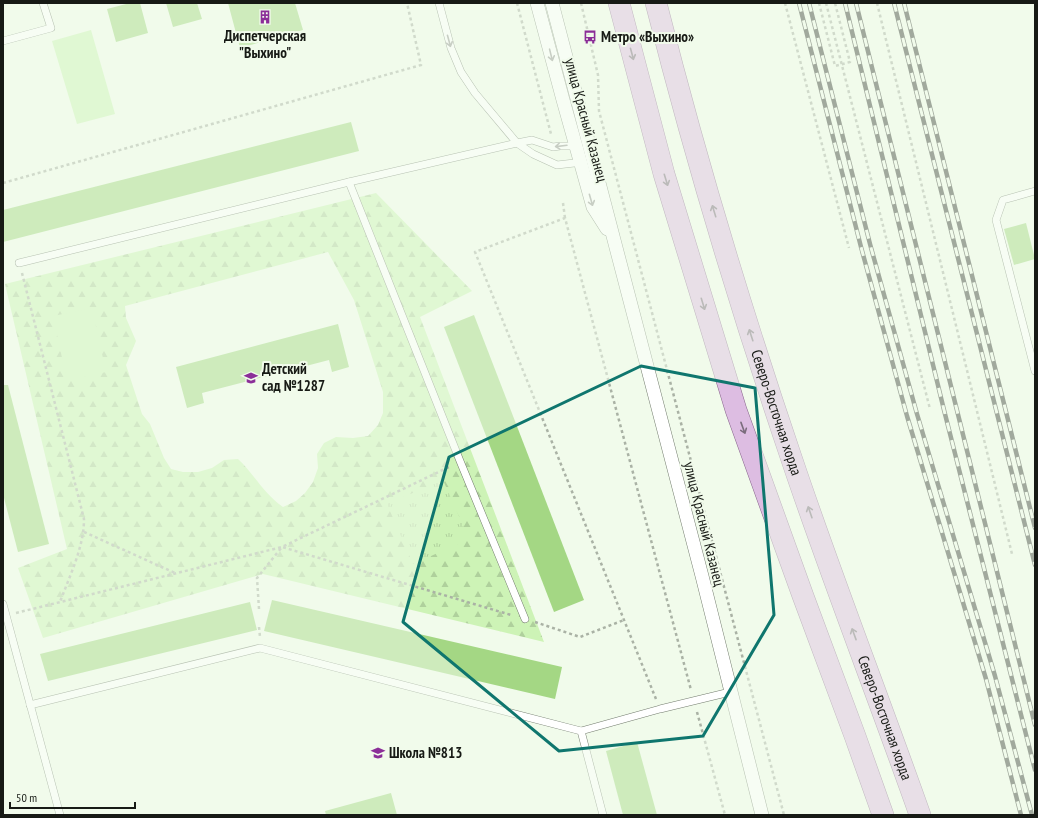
<svg xmlns="http://www.w3.org/2000/svg" width="1038" height="818" font-family="'PT Sans Narrow',sans-serif">
<style>
.forest{fill:url(#forest-firs);fill-rule:evenodd}
.park{fill:url(#park-tufts)}
.pitch{fill:#cdf3b6}
.building{fill:#a4d784}
.lines{fill:none;stroke-linecap:round;stroke-linejoin:round}
.lane-casing{stroke:#747d6f;stroke-width:8}
.street-casing{stroke:#747d6f;stroke-width:14}
.primary-casing{stroke:#89678d;stroke-width:22}
.path{stroke:#aab2a5;stroke-width:2.5;stroke-dasharray:3 3;stroke-linecap:butt}
.lane{stroke:#fff;stroke-width:7}
.street{stroke:#fff;stroke-width:13}
.primary{stroke:#ddbde2;stroke-width:21}
.rail-casing{stroke:#41453e;stroke-width:4.5}
.rail{stroke:#f1fbeb;stroke-width:3;stroke-dasharray:9;stroke-linecap:butt}
.oneway{stroke:#979896}
.oneway2{stroke:#7a6c7c}
.marked{fill:none;stroke:#0f766e;stroke-width:3;stroke-linejoin:round}
.labels{text-anchor:middle;stroke-width:4;stroke-linejoin:round;paint-order:stroke}
.poi-label{font-size:15px;font-weight:bold;fill:#171a15;stroke:#f1fbeb;text-anchor:start}
.street-label{font-size:15px;fill:#171a15;stroke:#f1fbeb}
</style>
<defs>
<pattern id="forest-firs" width="22" height="20" patternUnits="userSpaceOnUse"><rect width="22" height="20" fill="#cdf3b6"/><path d="M5 1l3.5 6h-7zM16 11l3.5 6h-7z" fill="#afd09c"/></pattern>
<pattern id="park-tufts" width="24" height="20" patternUnits="userSpaceOnUse"><rect width="24" height="20" fill="#cdf3b6"/><path d="M3 7l-1-3M5 7V3M7 7l1-3M15 17l-1-3M17 17v-4M19 17l1-3" fill="none" stroke="#afd09c"/></pattern>
</defs>
<rect width="100%" height="100%" fill="#f1fbeb"/>
<path class="forest" d="M376,193L472,291L420,317L544,642L263,574L43,638L18,568L67,549L5,284ZM328,252L354,300L383,392V413L378,425L368,436L353,438L336,437L324,443L317,454L318,468L313,482L305,493L296,501L283,507C262,492 255,475 238,459L224,460L212,468L198,472H183L171,469L164,458L150,424L142,414L126,365L136,341L126,318L125,306Z"/>
<polygon class="park" points="443,480 469,539 413,564 387,504"/>
<g class="pitch">
<polygon points="91,30 115,114 77,124 52,41"/>
<polygon points="92,308 106,372 67,381 53,316"/>
</g>
<g class="building">
<polygon points="130,3 140,3 148,33 116,42 107,9"/>
<polygon points="166,3 197,3 202,19 173,27"/>
<polygon points="228,3 295,3 303,30 240,48"/>
<polygon points="351,122 359,151 3,242 3,210"/>
<polygon points="1026,223 1035,259 1014,265 1004,229"/>
<polygon points="474,315 584,600 554,612 444,327"/>
<polygon points="338,324 349,367 332,372 329,360 202,393 204,403 187,408 176,367"/>
<polygon points="3,385 8,385 49,544 18,552 3,494"/>
<polygon points="272,600 562,667 555,699 264,631"/>
<polygon points="250,602 257,630 48,681 40,654"/>
<polygon points="637,742 657,815 623,815 606,751"/>
<polygon points="391,793 397,815 326,815 325,811"/>
</g>
<g class="lines">
<g class="lane-casing">
<g id="lane">
<polyline points="439,3 451,48 461,72 475,93 517,143 533,154 557,165 583,162"/>
<polyline points="3,41 51,28 43,3"/>
<polyline points="349,182 460,461 525,619"/>
<polyline points="1035,191 1003,200 996,220 1035,371"/>
<polyline points="19,263 349,182 517,143 532,140 553,147 560,146 577,146"/>
<polyline points="3,604 60,815"/>
<polyline points="30,705 260,648 581,731 660,709 730,692"/>
<polyline points="581,731 603,815"/>
</g>
</g>
<g class="street-casing">
<g id="street">
<polyline points="537,3 563,100 593,207 607,229"/>
<polyline points="552,3 702,576 762,815"/>
</g>
</g>
<g class="primary-casing">
<g id="primary">
<polyline points="619,3 664,174 736,410 803,596 855,736 883,815"/>
<path id="s1" d="M656,3C695,157 741,310 792,460C832,579 878,696 920,815"/>
</g>
</g>
<g class="path">
<polyline points="517,3 551,134"/>
<polyline points="581,3 598,75 599,111 784,815"/>
<polyline points="785,3 849,248"/>
<polyline points="819,3 835,66 850,62 835,3"/>
<polyline points="826,3 930,409"/>
<polyline points="877,3 1012,554"/>
<polyline points="3,183 421,65 407,3"/>
<polyline points="563,203 565,218"/>
<path d="M22,273L84,519C84,547 70,575 60,602"/>
<polyline points="84,532 175,573"/>
<polyline points="259,609 257,578 282,547 511,615"/>
<polyline points="16,613 282,547 451,466"/>
<polyline points="535,622 580,637 624,620"/>
<polyline points="259,627 260,637"/>
<polyline points="656,699 475,252 565,218 691,690"/>
<polyline points="697,712 725,815"/>
</g>
<use href="#lane" class="lane"/>
<use href="#street" class="street"/>
<use href="#primary" class="primary"/>
<g class="rail-casing">
<g id="rail">
<polyline points="799,3 861,247 907,416 986,679 1021,815"/>
<polyline points="809,3 870,244 917,414 995,676 1032,815"/>
<polyline points="845,3 944,410 1035,770"/>
<polyline points="856,3 1035,725"/>
<polyline points="894,3 1035,565"/>
<polyline points="904,3 1035,528"/>
</g>
</g>
<use href="#rail" class="rail"/>
</g>
<defs><path id="oneway-shaft" d="M-6 0H5M1.5-3L5.5 0L1.5 3" fill="none" stroke-width="1.6" stroke-linecap="round" stroke-linejoin="round"/></defs>
<g class="oneway">
<use href="#oneway-shaft" transform="translate(449 41) rotate(75)"/>
<use href="#oneway-shaft" transform="translate(551 55) rotate(76)"/>
<use href="#oneway-shaft" transform="translate(561 146) rotate(173)"/>
<use href="#oneway-shaft" transform="translate(591 200) rotate(74)"/>
</g>
<g class="oneway2">
<use href="#oneway-shaft" transform="translate(632 54) rotate(75)"/>
<use href="#oneway-shaft" transform="translate(666 180) rotate(73)"/>
<use href="#oneway-shaft" transform="translate(714 211) rotate(-107)"/>
<use href="#oneway-shaft" transform="translate(703 304) rotate(73)"/>
<use href="#oneway-shaft" transform="translate(751 335) rotate(-108)"/>
<use href="#oneway-shaft" transform="translate(743 428) rotate(70)"/>
<use href="#oneway-shaft" transform="translate(810 512) rotate(-109)"/>
<use href="#oneway-shaft" transform="translate(854 634) rotate(-110)"/>
</g>
<path d="M0 0H1038V818H0ZM641,366L755,388L774,615L703,736L559,751L403,622L449,457Z" fill="#f1fbeb" fill-opacity=".55" fill-rule="evenodd"/>
<path class="marked" d="M641,366L755,388L774,615L703,736L559,751L403,622L449,457Z"/>
<defs>
<g id="building-bare" transform="scale(1.08)"><path d="M-4-6H4V6H1V3H-1V6H-4ZM-2.5-4.3h1.7v1.8h-1.7ZM.8-4.3h1.7v1.8H.8ZM-2.5-1h1.7V.8h-1.7ZM.8-1h1.7V.8H.8Z" fill="#8b2e98" stroke="#f1fbeb" stroke-width="2.5" paint-order="stroke"/></g>
<g id="bus-bare" transform="scale(1.08)"><path d="M-5-6H5V4H4V6H2V4H-2V6H-4V4H-5ZM-3.5-4V0h7V-4ZM-3.5 1.2v1.5H-2V1.2ZM2 1.2v1.5H3.5V1.2Z" fill="#8b2e98" stroke="#f1fbeb" stroke-width="2.5" paint-order="stroke"/></g>
<g id="school-bare" transform="scale(1.08)"><path d="M0-5L7-2L0 1L-7-2ZM-4 1L0 2.5L4 1V4Q0 6-4 4Z" fill="#8b2e98" stroke="#f1fbeb" stroke-width="2.5" paint-order="stroke"/></g>
</defs>
<g fill-rule="evenodd">
<use href="#building-bare" x="265" y="17"/>
<use href="#bus-bare" x="590" y="37"/>
<use href="#school-bare" x="251" y="378"/>
<use href="#school-bare" x="378" y="753"/>
</g>
<g class="labels">
<g class="poi-label">
<text x="265" y="41" text-anchor="middle">Диспетчерская<tspan x="265" dy="17">"Выхино"</tspan></text>
<text x="601" y="42">Метро «Выхино»</text>
<text x="262" y="374">Детский<tspan x="262" dy="17">сад №1287</tspan></text>
<text x="389" y="758">Школа №813</text>
</g>
<g class="street-label">
<text transform="translate(586 120) rotate(75)" y="5">улица Красный Казанец</text>
<text dy="5" stroke="none"><textPath href="#s1" startOffset="427">Северо-Восточная хорда</textPath></text>
<text transform="translate(704 524) rotate(76)" y="5">улица Красный Казанец</text>
<text dy="5" stroke="none"><textPath href="#s1" startOffset="751">Северо-Восточная хорда</textPath></text>
</g>
</g>
<rect width="1038" height="818" fill="none" stroke="#171a15" stroke-width="8"/>
<path d="M10 802v6h125v-6" fill="none" stroke="#171a15" stroke-width="2"/>
<text x="16" y="802" font-size="12" fill="#171a15" stroke="#f1fbeb" stroke-width="3" paint-order="stroke">50 m</text>
</svg>
